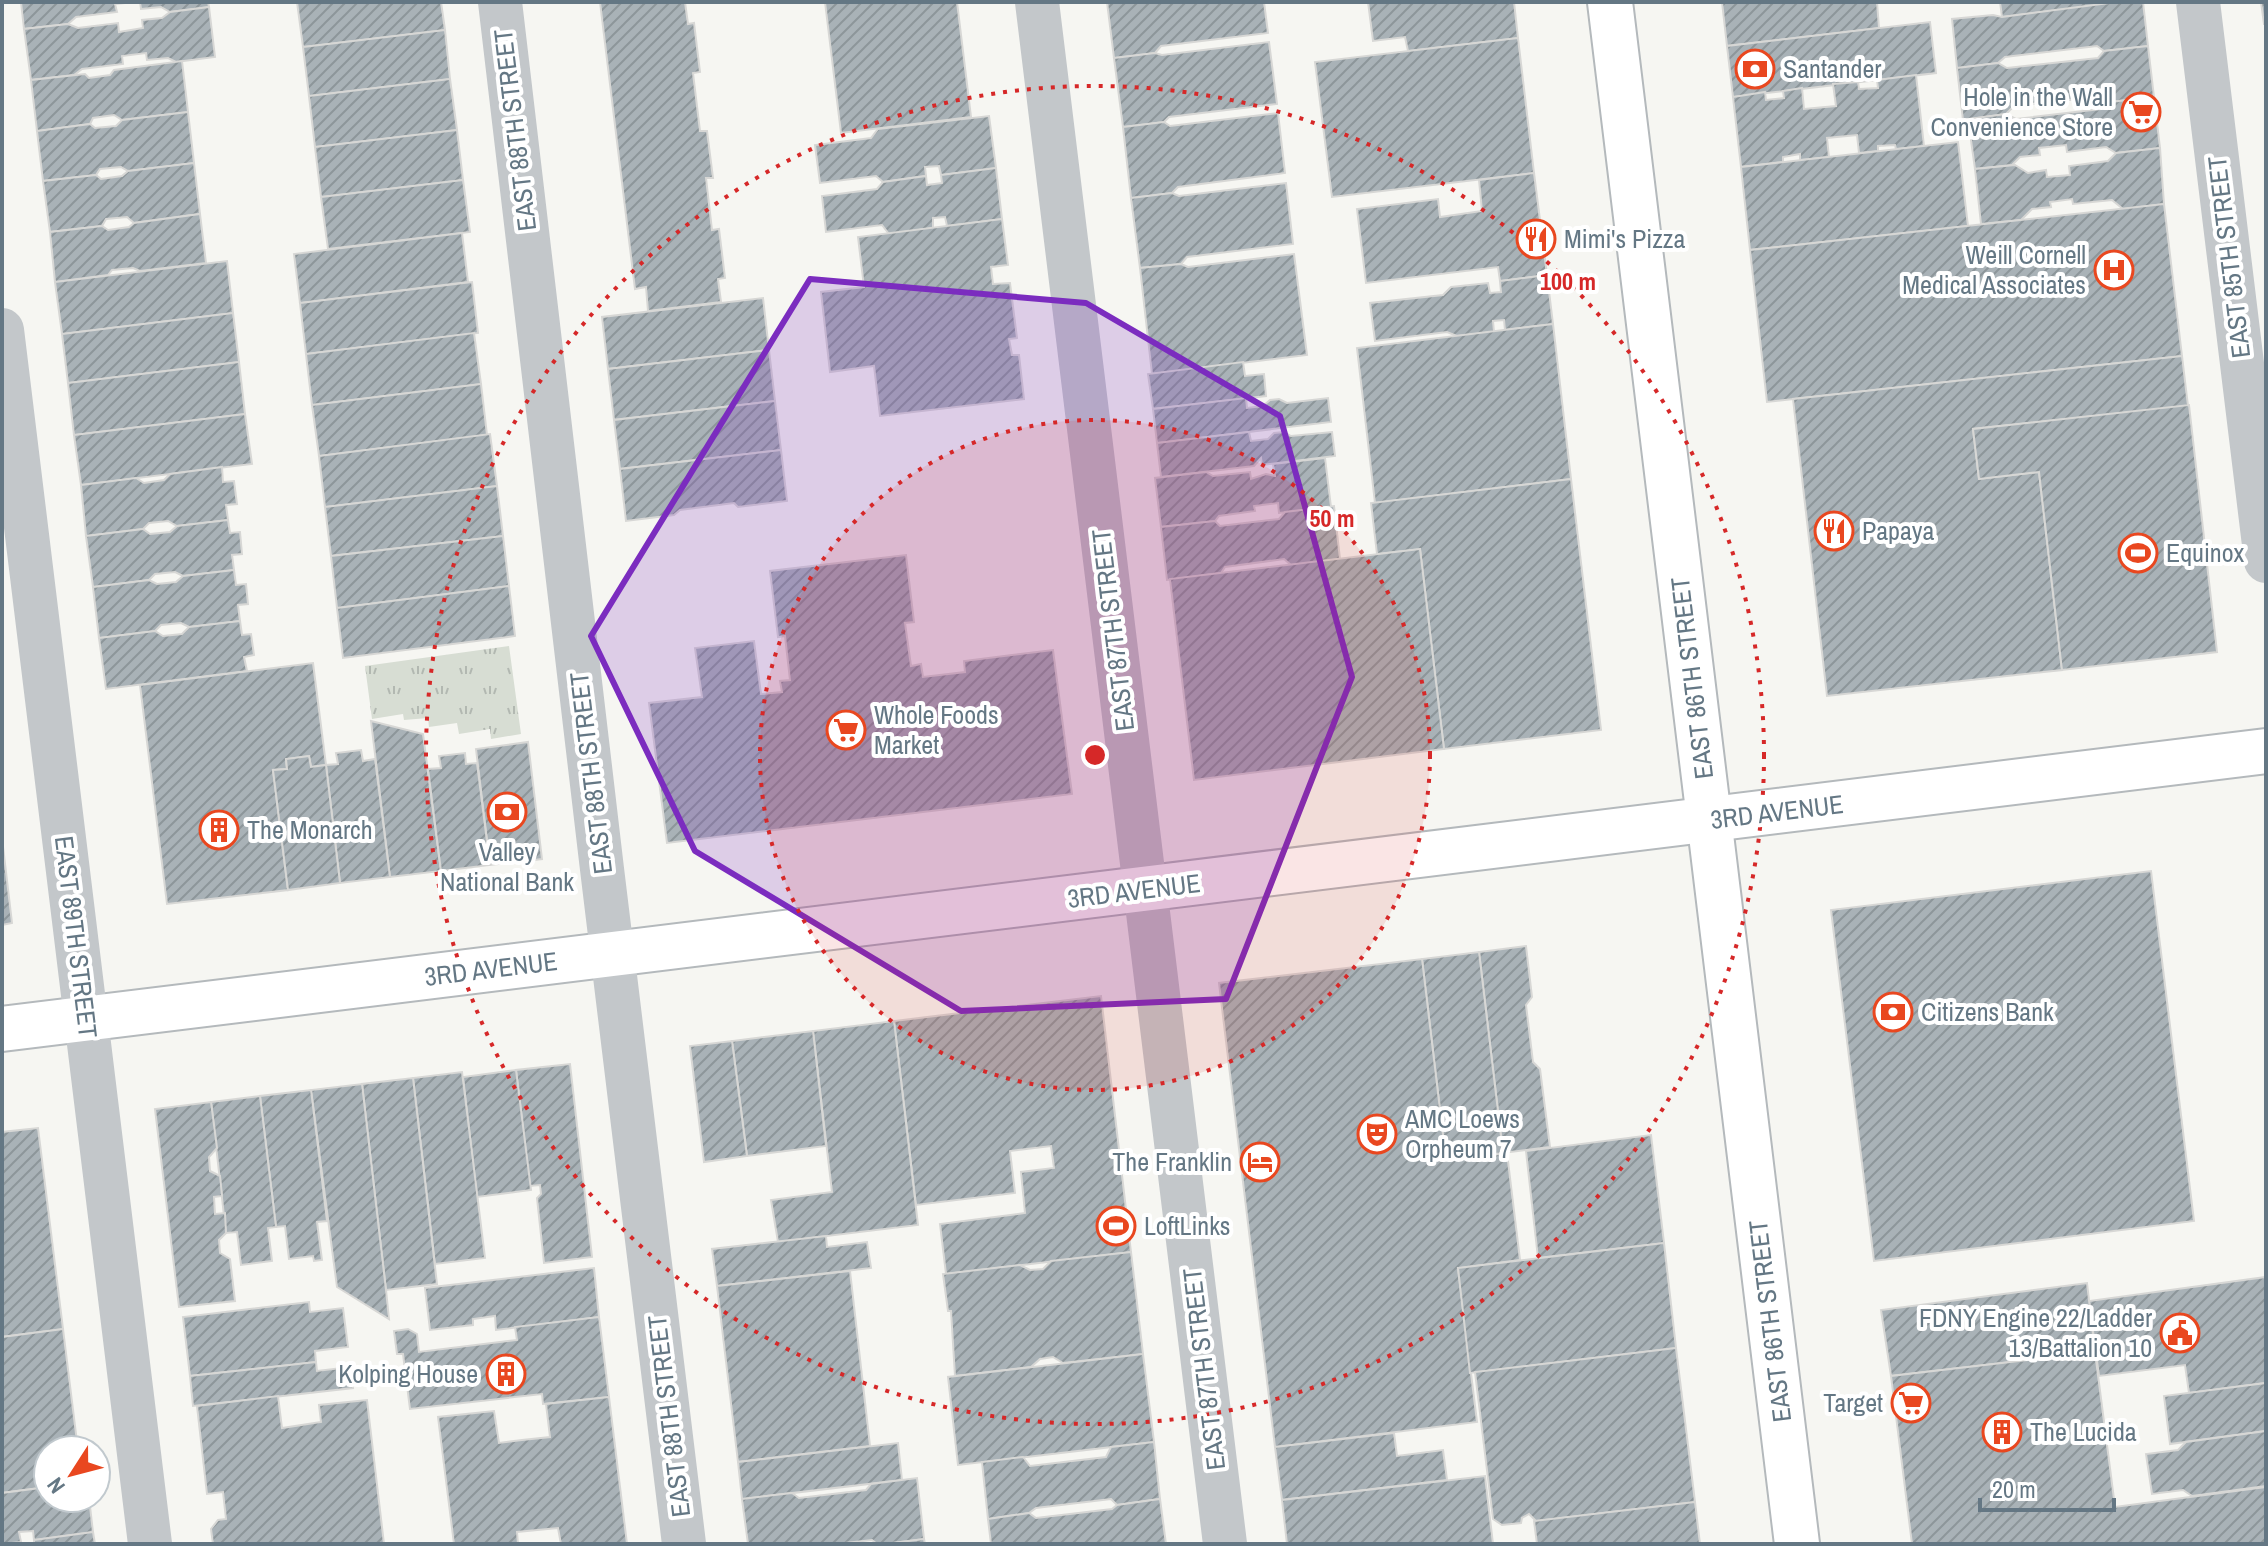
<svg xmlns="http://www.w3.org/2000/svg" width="2268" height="1546" font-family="'Archivo Narrow',sans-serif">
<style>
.park{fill:url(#park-tufts)}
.building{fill:url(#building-hatch);stroke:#d7d7d5;stroke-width:2}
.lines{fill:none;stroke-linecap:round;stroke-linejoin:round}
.major-casing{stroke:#b4b9bc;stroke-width:48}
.minor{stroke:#c3c7ca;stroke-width:44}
.major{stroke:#fff;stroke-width:44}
.marked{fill:#7b2cbf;fill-opacity:0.2;stroke:#7b2cbf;stroke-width:6;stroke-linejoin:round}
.ring{fill:none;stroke:#d62828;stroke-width:4;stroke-dasharray:4 8}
.labels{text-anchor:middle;stroke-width:8;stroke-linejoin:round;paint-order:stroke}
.poi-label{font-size:26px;fill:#647784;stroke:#fff;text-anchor:start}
.street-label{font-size:26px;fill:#647784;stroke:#fff}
.centre{fill:#d62828;stroke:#fff;stroke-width:4}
.ring-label{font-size:24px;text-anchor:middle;font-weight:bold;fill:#d62828;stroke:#fff;stroke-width:8;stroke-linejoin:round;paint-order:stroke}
</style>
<defs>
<pattern id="park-tufts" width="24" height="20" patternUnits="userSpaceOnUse" patternTransform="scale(2)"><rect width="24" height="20" fill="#d7ddd3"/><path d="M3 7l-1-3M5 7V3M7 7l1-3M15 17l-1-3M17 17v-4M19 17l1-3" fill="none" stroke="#b2b8b1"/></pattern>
<pattern id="building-hatch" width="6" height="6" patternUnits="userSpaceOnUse" patternTransform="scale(2)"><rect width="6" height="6" fill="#a9b2b7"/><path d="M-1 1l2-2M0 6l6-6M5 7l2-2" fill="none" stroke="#8d969a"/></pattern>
</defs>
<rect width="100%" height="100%" fill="#f6f6f2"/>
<polygon class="park" points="509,646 521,734 491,739 490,729 459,734 457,723 429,727 428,718 404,720 403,714 372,719 365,666"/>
<g class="building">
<polygon points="21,2 135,2 115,4 117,12 76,17 68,24 24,29"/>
<polygon points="140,2 208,2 209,7 170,12 161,7 141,9"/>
<polygon points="297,2 441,2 445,30 303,47"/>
<polygon points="600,2 685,2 688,24 694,23 700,72 693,73 700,131 707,131 713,178 706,178 712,230 719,229 725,278 718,279 721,302 648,311 646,287 635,289"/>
<polygon points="825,2 957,2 971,117 841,133"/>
<polygon points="1107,2 1264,2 1268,33 1161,46 1155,53 1114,58"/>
<polygon points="1368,2 1514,2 1518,38 1408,51 1405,37 1373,41"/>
<polygon points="1722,2 1877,2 1879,28 1727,46"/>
<polygon points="2000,2 2108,2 2109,4 2002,17"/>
<polygon points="2117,2 2143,2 2148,46 2104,51 2097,46 2005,57 1998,63 1957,68 1952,19 1993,15 2002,17"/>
<polygon points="2261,2 2266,2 2266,24 2264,24"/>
<polygon points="209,7 215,57 176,62 168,58 147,60 146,53 122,56 123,64 82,69 74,75 31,80 24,29 68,24 78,28 118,23 119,32 143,28 142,20 162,18 170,12"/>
<polygon points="1930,22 1936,73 1733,97 1727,46"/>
<polygon points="445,30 450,79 309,96 303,47"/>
<polygon points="1518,38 1534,173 1332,197 1315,62"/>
<polygon points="1269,42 1277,104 1169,117 1164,122 1123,127 1114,58 1155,53 1162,55"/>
<polygon points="2148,46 2154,97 2110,102 2100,96 2062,101 2014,106 2006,114 1963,120 1957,68 1998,63 2007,68 2098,58 2104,51"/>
<polygon points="182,61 188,112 122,120 114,115 93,118 90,124 37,131 31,80 85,74 89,78 110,75 114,70"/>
<polygon points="1916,75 1924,146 1896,149 1895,145 1878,146 1878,151 1859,153 1857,135 1827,138 1829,157 1800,160 1800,154 1783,157 1783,162 1741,167 1733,97 1765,92 1766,100 1784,98 1783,91 1802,88 1804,109 1836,106 1833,84 1858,82 1859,89 1878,88 1877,80"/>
<polygon points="450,79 457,130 315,147 309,96"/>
<polygon points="2154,97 2160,148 2116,153 2106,147 2067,152 2066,145 2039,148 2040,155 2020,157 2012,165 1975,169 1968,119 2006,114 2016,119 2101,109 2110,102"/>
<polygon points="188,112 194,163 128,171 121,167 100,169 96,175 43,181 37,131 90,124 95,128 116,126 122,120"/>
<polygon points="1278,113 1285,173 1178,187 1172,193 1131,198 1123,127 1164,122 1170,126"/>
<polygon points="989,116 996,168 941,175 939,166 925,167 926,176 883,182 876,176 820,183 815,145 871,138 878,129"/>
<polygon points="457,130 463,180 321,197 315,147"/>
<polygon points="1958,142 1968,226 1750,250 1741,167"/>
<polygon points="2160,148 2164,204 2123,209 2112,200 2073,204 2072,199 2050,202 2051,207 2032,209 2021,220 1981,224 1975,169 2015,165 2028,173 2046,170 2047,177 2070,175 2069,166 2108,161 2116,153"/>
<polygon points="194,163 200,214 134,223 127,217 106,219 102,226 50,232 43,181 96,175 101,179 122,176 128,171"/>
<polygon points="996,168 1002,219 947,226 945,217 933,218 933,228 889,234 882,225 826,232 822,196 877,189 883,182 926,176 927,185 942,183 941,175"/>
<polygon points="1534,173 1547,275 1500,281 1498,267 1366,283 1357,209 1438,199 1440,217 1482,211 1479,180"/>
<polygon points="463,180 470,232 328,249 321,197"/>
<polygon points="1286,183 1293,244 1187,257 1181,264 1140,268 1131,198 1172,193 1179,196"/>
<polygon points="2164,204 2182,356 1767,402 1750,250"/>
<polygon points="200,214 206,263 140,271 133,268 112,270 108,275 55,282 50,232 102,226 108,230 129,227 134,223"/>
<polygon points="1002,219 1008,265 991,267 993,284 1010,283 1017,338 1009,339 1012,355 1019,355 1024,399 880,416 874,366 830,372 821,292 864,287 858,237"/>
<polygon points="462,233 468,282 300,303 294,254"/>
<polygon points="1294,254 1307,355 1152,374 1140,268 1181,264 1188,267"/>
<polygon points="227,261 233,313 62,334 55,282"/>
<polygon points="1547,275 1553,324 1505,330 1504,320 1493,321 1494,332 1457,336 1447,332 1375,341 1370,303 1443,295 1451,287 1488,283 1490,293 1501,292 1500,281"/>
<polygon points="472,282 478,333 306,354 300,303"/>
<polygon points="763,298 769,350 608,369 602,317"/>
<polygon points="233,313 239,362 68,383 62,334"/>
<polygon points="1553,324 1571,479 1375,503 1357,348"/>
<polygon points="474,333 481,384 312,405 306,354"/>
<polygon points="769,350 775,401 614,420 608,369"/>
<polygon points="2182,356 2188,406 1973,429 1979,479 2039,472 2062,670 1827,696 1793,399"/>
<polygon points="239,362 245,414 74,435 68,383"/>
<polygon points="1243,362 1245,376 1264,374 1266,396 1153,409 1148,374"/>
<polygon points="481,384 487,435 319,456 312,405"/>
<polygon points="1246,398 1247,408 1263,406 1270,400 1279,399 1287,403 1328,398 1331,422 1157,443 1153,409"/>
<polygon points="775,401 781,450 620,469 614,420"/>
<polygon points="2189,405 2217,652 2062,670 2039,472 1979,479 1973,429"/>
<polygon points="245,414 252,464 81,485 74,435"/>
<polygon points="1249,432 1251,441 1268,439 1274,433 1284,432 1291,436 1332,432 1335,456 1262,465 1261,458 1254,466 1161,477 1157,443"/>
<polygon points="490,434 497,486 325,507 319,456"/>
<polygon points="781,450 787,501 738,507 734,503 680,510 674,515 626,521 620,469"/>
<polygon points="1325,458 1331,507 1279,513 1278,503 1254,506 1255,511 1219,516 1215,521 1161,527 1155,478 1206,472 1213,476 1250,472 1251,479 1266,474 1275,476 1273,464"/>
<polygon points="222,467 223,482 234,481 237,504 226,505 228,520 177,526 168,521 149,523 143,529 86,536 81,485 136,478 144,483 164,480 170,474"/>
<polygon points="1571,479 1601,730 1444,749 1420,549 1377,554 1371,503"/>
<polygon points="497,486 503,536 331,556 325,507"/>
<polygon points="1334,506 1340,559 1291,565 1284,559 1225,567 1221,573 1167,580 1161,527 1215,521 1220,526 1279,519 1285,512"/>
<polygon points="228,520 230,533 240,532 242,554 232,555 234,570 183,576 175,572 155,574 149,580 93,587 86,536 143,529 150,534 170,532 177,526"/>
<polygon points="503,536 509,586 337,608 331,556"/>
<polygon points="1420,549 1444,749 1194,780 1170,579"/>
<polygon points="906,555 914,622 905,623 911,666 921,664 923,677 965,672 964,661 1053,650 1072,794 667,843 649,703 702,697 695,648 754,641 761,694 782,692 780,681 790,680 785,636 778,637 770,571"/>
<polygon points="234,570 236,585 246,584 248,604 238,605 240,621 189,627 181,623 161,625 155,631 99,638 93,587 149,580 157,584 176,582 183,576"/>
<polygon points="509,586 515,636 343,658 337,608"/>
<polygon points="240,621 242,635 251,634 254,655 244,657 247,671 106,689 99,638 155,631 163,636 182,634 189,627"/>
<polygon points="313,663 326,765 311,767 309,756 286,759 287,769 273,770 288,890 167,904 140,685"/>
<polygon points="371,721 423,734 441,871 390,877"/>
<polygon points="528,742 542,859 490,865 476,749"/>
<polygon points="361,750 363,761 375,759 390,877 340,883 326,765 338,764 336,753"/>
<polygon points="465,753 466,764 477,763 490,865 441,871 428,769 441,768 439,756"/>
<polygon points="309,756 311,767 326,765 340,883 288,890 273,770 287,769 286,759"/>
<polygon points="2,838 12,923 2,925"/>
<polygon points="2151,871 2194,1221 1874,1261 1831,910"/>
<polygon points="1526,946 1532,997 1526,1005 1533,1062 1540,1069 1550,1147 1503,1153 1479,952"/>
<polygon points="1479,952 1503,1153 1446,1160 1422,959"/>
<polygon points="1422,959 1446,1160 1507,1153 1520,1260 1458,1268 1477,1422 1275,1447 1219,983"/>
<polygon points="1101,996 1131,1252 946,1274 940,1224 1025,1213 1021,1172 1054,1168 1051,1146 1010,1151 1015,1193 916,1205 894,1021"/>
<polygon points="894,1021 918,1225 778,1242 771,1200 832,1192 813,1031"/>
<polygon points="813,1031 826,1146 747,1156 732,1041"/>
<polygon points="732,1041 747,1156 704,1162 690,1046"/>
<polygon points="570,1064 592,1257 544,1263 537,1198 541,1194 540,1185 530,1186 516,1070"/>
<polygon points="516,1070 531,1190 477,1197 463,1077"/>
<polygon points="462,1072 485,1258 435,1264 413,1078"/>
<polygon points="413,1078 437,1284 386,1290 362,1084"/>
<polygon points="362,1084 386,1290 389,1319 337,1287 311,1090"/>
<polygon points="311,1090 327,1221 317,1222 322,1260 314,1261 313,1256 289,1259 285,1226 276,1227 260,1096"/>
<polygon points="260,1096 276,1227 268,1228 272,1261 241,1265 237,1232 226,1233 211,1102"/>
<polygon points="211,1102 217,1148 209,1157 210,1171 220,1176 222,1196 214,1197 215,1214 225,1213 226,1233 219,1240 220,1253 230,1259 235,1301 179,1307 155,1109"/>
<polygon points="38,1128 63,1329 2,1337 2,1132"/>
<polygon points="1651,1135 1664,1243 1538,1258 1526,1151"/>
<polygon points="826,1236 827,1247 867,1242 871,1268 717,1286 712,1249"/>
<polygon points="1664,1243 1676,1348 1470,1373 1458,1268"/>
<polygon points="1131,1252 1143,1354 1063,1363 1053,1357 1040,1359 1031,1367 955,1376 951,1311 948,1311 943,1274 1020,1265 1030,1270 1043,1269 1051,1261"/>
<polygon points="594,1268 599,1317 496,1330 495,1316 473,1319 473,1325 430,1330 425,1288"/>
<polygon points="850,1271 870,1446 738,1462 717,1286"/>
<polygon points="2266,1277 2266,1383 2189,1393 2185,1365 2099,1376 2089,1301"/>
<polygon points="2087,1283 2095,1352 1891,1376 1881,1310"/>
<polygon points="309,1302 310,1312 343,1308 348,1347 315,1351 316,1362 190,1376 183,1317"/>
<polygon points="599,1317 609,1397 543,1404 542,1394 410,1409 403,1354 397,1354 394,1331 408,1329 417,1334 419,1352 517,1340 515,1327"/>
<polygon points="63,1329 78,1450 48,1450 48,1487 2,1493 2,1337"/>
<polygon points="1676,1348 1695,1502 1536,1521 1529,1514 1522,1518 1521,1523 1502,1525 1493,1519 1475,1372"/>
<polygon points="2095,1352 2115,1507 2266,1487 2266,1544 1912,1544 1891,1376"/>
<polygon points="1143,1354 1154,1442 958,1465 948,1377"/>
<polygon points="316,1362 317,1371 350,1367 353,1388 193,1406 190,1376"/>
<polygon points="2266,1383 2266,1431 2170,1444 2164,1396"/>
<polygon points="278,1396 282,1428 321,1422 319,1405 367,1400 384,1544 213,1544 211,1529 218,1520 226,1519 223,1492 207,1494 197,1406"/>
<polygon points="609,1397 627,1544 561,1544 558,1528 517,1532 518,1544 454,1544 438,1417 494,1411 499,1443 522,1440 550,1437 546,1404"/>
<polygon points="2266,1431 2266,1486 2192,1496 2183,1490 2152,1494 2146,1454 2178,1450 2186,1442"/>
<polygon points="1394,1433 1397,1456 1443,1450 1447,1480 1282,1500 1275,1447"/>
<polygon points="1154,1442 1160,1499 1117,1505 1111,1499 1036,1508 1029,1513 988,1519 982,1462 1023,1457 1030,1466 1106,1457 1111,1447"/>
<polygon points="898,1443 902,1480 742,1499 738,1462"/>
<polygon points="1485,1476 1493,1544 1287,1544 1282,1500"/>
<polygon points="917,1478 924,1539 885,1544 877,1544 872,1540 836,1544 748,1544 742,1499 792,1493 799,1498 866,1490 871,1484"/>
<polygon points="48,1487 48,1498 89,1498 93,1532 34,1540 33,1531 19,1532 21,1542 2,1544 2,1493"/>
<polygon points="1160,1499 1166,1544 991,1544 988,1519 1029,1513 1036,1518 1112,1509 1117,1505"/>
<polygon points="1695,1502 1700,1544 1537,1544 1534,1521"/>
<polygon points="93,1532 95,1544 34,1544 34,1540"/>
<polygon points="924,1539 925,1544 885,1544"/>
</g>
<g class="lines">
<g class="major-casing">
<g id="major">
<polyline points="1610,2 1797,1544"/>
<polyline points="2,1029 2266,751"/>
</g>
</g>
<g class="minor">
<polyline points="500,2 602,869 684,1544"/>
<polyline points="1037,2 1225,1544"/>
<polyline points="2198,2 2266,561"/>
<polyline points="2,330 150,1544"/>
</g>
<use href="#major" class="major"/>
</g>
<path class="marked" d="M810,279L1086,303L1280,416L1352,677L1226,999L961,1011L695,851L591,636Z"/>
<circle cx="1095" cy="755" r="335" fill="#d62828" fill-opacity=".12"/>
<g class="ring">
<circle cx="1095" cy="755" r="335"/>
<circle cx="1095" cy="755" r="669"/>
</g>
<defs>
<g id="bank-ring" transform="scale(2)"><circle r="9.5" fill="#fff" stroke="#e9471f" stroke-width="1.5"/><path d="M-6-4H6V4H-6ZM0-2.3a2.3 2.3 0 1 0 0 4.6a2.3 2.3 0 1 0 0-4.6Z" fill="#e9471f"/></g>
<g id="supermarket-ring" transform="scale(2)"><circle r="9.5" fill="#fff" stroke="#e9471f" stroke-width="1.5"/><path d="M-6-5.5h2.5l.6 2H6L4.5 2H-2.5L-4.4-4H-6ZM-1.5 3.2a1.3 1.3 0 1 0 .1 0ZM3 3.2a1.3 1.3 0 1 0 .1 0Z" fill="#e9471f"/></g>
<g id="restaurant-ring" transform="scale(2)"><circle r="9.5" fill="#fff" stroke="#e9471f" stroke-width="1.5"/><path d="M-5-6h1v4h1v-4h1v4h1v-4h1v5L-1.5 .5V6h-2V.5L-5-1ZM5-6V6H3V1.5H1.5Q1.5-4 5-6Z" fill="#e9471f"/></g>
<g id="hospital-ring" transform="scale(2)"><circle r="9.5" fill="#fff" stroke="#e9471f" stroke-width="1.5"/><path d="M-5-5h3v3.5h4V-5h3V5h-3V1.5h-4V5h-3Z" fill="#e9471f"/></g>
<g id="stadium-ring" transform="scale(2)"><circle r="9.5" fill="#fff" stroke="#e9471f" stroke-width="1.5"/><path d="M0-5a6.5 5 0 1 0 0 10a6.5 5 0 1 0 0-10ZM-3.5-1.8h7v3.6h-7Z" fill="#e9471f"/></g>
<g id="building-ring" transform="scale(2)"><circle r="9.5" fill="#fff" stroke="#e9471f" stroke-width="1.5"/><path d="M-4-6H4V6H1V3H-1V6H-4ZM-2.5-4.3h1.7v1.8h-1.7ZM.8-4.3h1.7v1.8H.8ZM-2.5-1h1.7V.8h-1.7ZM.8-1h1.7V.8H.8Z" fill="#e9471f"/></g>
<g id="theatre-ring" transform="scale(2)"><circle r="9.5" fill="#fff" stroke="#e9471f" stroke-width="1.5"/><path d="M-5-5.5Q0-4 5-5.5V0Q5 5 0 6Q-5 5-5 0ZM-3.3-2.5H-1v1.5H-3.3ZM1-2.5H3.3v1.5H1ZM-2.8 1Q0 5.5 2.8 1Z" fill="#e9471f"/></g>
<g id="hotel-ring" transform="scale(2)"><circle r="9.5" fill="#fff" stroke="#e9471f" stroke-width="1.5"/><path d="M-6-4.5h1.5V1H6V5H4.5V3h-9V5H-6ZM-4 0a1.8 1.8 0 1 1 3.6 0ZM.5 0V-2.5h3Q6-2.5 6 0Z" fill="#e9471f"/></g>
<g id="civic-ring" transform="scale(2)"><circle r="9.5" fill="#fff" stroke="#e9471f" stroke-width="1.5"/><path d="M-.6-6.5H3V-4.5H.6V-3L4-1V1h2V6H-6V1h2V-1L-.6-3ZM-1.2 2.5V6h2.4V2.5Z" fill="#e9471f"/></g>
</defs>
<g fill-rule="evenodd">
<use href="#bank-ring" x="1755" y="69"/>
<use href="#supermarket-ring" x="2141" y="112"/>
<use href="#restaurant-ring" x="1536" y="239"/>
<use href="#hospital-ring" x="2114" y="270"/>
<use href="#restaurant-ring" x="1834" y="531"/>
<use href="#stadium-ring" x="2138" y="553"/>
<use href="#supermarket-ring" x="846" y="730"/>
<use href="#bank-ring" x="507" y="812"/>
<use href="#building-ring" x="219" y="830"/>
<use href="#bank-ring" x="1893" y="1012"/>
<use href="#theatre-ring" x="1377" y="1134"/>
<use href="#hotel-ring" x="1260" y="1162"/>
<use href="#stadium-ring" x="1116" y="1226"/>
<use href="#civic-ring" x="2180" y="1333"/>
<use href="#building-ring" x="506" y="1374"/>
<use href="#supermarket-ring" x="1911" y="1403"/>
<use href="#building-ring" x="2002" y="1432"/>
</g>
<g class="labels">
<g class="poi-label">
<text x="1783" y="78">Santander</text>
<text x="2113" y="106" text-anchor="end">Hole in the Wall<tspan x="2113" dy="30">Convenience Store</tspan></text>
<text x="1564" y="248">Mimi's Pizza</text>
<text x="2086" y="264" text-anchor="end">Weill Cornell<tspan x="2086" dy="30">Medical Associates</tspan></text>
<text x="1862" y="540">Papaya</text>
<text x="2166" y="562">Equinox</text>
<text x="874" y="724">Whole Foods<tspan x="874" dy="30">Market</tspan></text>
<text x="247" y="839">The Monarch</text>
<text x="507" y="861" text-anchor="middle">Valley<tspan x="507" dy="30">National Bank</tspan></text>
<text x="1921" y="1021">Citizens Bank</text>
<text x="1405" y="1128">AMC Loews<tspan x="1405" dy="30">Orpheum 7</tspan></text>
<text x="1232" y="1171" text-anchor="end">The Franklin</text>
<text x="1144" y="1235">LoftLinks</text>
<text x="2152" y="1327" text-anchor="end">FDNY Engine 22/Ladder<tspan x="2152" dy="30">13/Battalion 10</tspan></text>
<text x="478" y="1383" text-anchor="end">Kolping House</text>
<text x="1883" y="1412" text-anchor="end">Target</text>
<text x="2030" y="1441">The Lucida</text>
</g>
<g class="street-label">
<text transform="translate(515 130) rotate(-97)" y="9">EAST 88TH STREET</text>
<text transform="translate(2229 257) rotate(-97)" y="9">EAST 85TH STREET</text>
<text transform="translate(1113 630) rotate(-97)" y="9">EAST 87TH STREET</text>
<text transform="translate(1692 678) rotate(-97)" y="9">EAST 86TH STREET</text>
<text transform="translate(591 773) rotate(-97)" y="9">EAST 88TH STREET</text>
<text transform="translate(1777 812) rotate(-7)" y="9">3RD AVENUE</text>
<text transform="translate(1134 891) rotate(-7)" y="9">3RD AVENUE</text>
<text transform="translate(76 937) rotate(83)" y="9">EAST 89TH STREET</text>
<text transform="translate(491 969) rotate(-7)" y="9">3RD AVENUE</text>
<text transform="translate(1770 1321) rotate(-97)" y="9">EAST 86TH STREET</text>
<text transform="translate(1204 1369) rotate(-97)" y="9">EAST 87TH STREET</text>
<text transform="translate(669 1416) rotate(-97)" y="9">EAST 88TH STREET</text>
</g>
</g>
<circle cx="1095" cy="755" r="12" class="centre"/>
<g class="ring-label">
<text x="1568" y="290">100 m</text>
<text x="1332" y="527">50 m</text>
</g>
<rect width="2268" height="1546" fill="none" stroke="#647784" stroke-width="8"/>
<g transform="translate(72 1474) rotate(234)"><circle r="38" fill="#ffffff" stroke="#c1c9ce" stroke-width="2"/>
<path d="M0-6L14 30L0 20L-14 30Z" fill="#e9471f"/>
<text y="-12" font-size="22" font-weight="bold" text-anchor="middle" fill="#647784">N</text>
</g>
<path d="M1980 1498v12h134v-12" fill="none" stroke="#647784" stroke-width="4"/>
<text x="1992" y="1498" font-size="24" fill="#647784" stroke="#ffffff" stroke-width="6" paint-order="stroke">20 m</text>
</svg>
